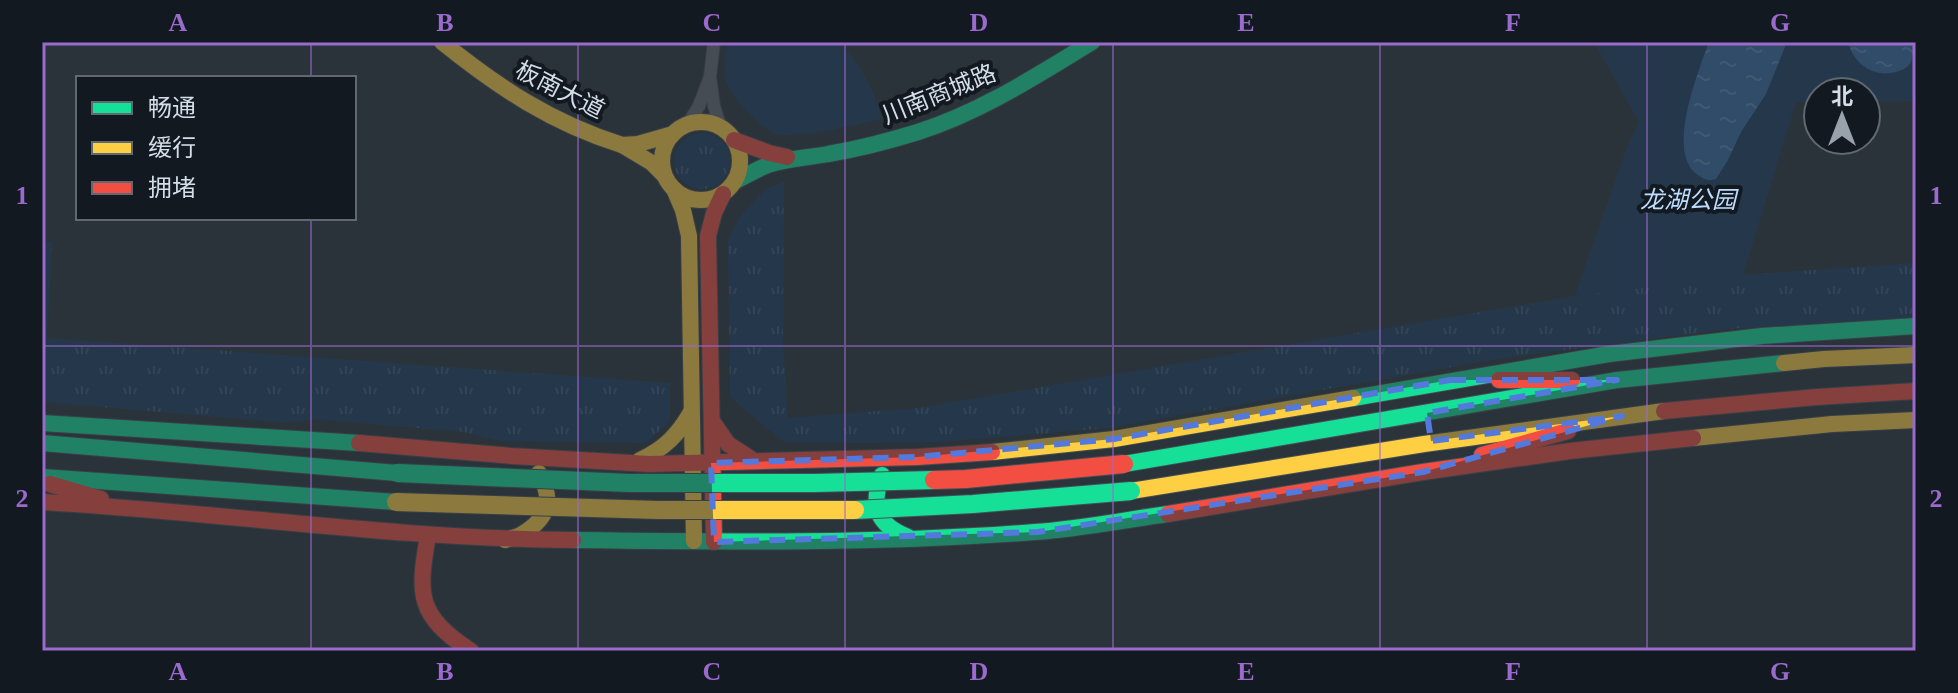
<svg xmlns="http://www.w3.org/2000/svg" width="1958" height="693" font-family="'Times New Roman','Noto Sans SC',serif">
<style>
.grass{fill:url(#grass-tufts)}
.park{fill:#1e3e5f}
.water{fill:url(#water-ripples)}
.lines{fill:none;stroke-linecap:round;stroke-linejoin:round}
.street-casing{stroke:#474e55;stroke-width:14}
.fast-casing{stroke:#474e55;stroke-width:18}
.slow-casing{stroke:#474e55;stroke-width:18}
.jam-casing{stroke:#474e55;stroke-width:18}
.street{stroke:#666c73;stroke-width:12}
.fast{stroke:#16e098;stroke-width:16}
.slow{stroke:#ffcf43;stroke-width:16}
.jam{stroke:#f24e42;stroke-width:16}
.fast-bridge-casing{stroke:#474e55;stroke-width:20;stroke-linecap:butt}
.slow-bridge-casing{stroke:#474e55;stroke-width:20;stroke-linecap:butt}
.jam-bridge-casing{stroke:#474e55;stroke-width:20;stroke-linecap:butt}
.fast-bridge{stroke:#16e098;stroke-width:18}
.slow-bridge{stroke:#ffcf43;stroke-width:18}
.jam-bridge{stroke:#f24e42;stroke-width:18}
.marked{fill:none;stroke:#5479dd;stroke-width:6;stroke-dasharray:16 10;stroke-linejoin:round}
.grid{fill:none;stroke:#9a6acd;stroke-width:2;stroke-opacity:0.55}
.labels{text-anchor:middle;stroke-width:8;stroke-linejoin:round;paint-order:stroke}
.street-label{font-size:24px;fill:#d4dee8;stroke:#131921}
.park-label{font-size:24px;font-style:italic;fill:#bedcfe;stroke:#131921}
.neatline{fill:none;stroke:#9a6acd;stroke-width:3}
.grid-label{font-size:26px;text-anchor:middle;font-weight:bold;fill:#9a6acd}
</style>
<defs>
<pattern id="grass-tufts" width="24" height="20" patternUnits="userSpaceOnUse" patternTransform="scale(2)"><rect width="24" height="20" fill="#1e3e5f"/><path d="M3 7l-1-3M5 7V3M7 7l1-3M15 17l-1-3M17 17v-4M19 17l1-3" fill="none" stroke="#3e5976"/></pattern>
<pattern id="water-ripples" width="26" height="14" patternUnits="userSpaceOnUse" patternTransform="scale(2)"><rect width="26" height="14" fill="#356ba3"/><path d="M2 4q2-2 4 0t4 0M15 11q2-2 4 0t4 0" fill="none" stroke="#5b87b4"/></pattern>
</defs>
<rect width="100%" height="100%" fill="#2b333b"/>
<g class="grass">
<circle cx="702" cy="161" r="28"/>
<polygon points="784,182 783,343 788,418 918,408 1575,296 1743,275 1916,263 1916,317 1726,329 1497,359 1108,428 940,442 861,443 784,442 730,397 728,240 742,214 766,189"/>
<polygon points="42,242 52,243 47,338 670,383 670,421 646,443 501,441 464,432 313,419 288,423 42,402"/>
</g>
<g class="park">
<path d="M728,42H837C860,61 874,91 882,119C851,125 814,136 782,135C765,134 729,96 726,80C723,67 726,55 728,42Z"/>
<polygon points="1594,42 1916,42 1916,101 1866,102 1866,92 1818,92 1818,102 1796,102 1743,275 1575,296 1627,147 1639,122"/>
</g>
<g class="water">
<path d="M1709,42H1787L1766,94L1741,132L1728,160L1716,179C1708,181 1705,180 1698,175C1665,154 1698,72 1709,42Z"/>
<path d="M1848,42H1914C1913,50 1914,60 1908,66C1904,70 1901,70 1896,72C1873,78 1854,64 1848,42Z"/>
</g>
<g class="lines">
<g class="street-casing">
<g id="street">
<polyline points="710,77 714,42"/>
<polyline points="687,125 699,106 710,77 714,106 721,128"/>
</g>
</g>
<g class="fast-casing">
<g id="fast">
<path d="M735,181C746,176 757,169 768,165C788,158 808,158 828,154C858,149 889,141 918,132C981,112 1036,76 1092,42"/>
<polyline points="1353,398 1609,354 1762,336 1916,326"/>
<polyline points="42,423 359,443"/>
<polyline points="42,443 397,473"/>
<polyline points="1124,464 1617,380 1784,363"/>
<path d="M882,475C870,506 877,525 908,537"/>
<polyline points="42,477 396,502"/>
<path d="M573,540C727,542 881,544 1035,532C1079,529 1124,520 1168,514"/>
</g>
</g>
<g class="slow-casing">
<g id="slow">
<path d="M442,42C499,88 552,123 622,145"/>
<circle cx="701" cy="161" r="39"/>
<polyline points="664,175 652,163 622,145 638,144 673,134"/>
<polyline points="674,189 683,210 689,236 694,541"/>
<polyline points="1784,363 1824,359 1916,355"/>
<polyline points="1693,438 1832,424 1916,420"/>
<polyline points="992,452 1114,439 1353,398"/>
<path d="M640,460C664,449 678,435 691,412"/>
<polyline points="1131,491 1424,444 1664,411"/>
<path d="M519,536C547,520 555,502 539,473"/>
<polyline points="505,540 519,536"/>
</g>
</g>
<g class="jam-casing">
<g id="jam">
<polyline points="734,140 769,153 787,157"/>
<polyline points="1499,380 1572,380"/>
<polyline points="1664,411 1817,397 1916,391"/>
<polyline points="712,421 728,444 751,459"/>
<polyline points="359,443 512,456 649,464 917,457 992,452"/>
<polyline points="1482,455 1568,431"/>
<polyline points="50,484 101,499"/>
<path d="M42,502C219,512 395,539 573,540"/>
<polyline points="1168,514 1423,472 1570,451 1693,438"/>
<path d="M428,536C417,596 418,616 471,651"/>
<polyline points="714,542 708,236 714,213 723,194"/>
</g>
</g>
<use href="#street" class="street"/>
<use href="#fast" class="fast"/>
<use href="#slow" class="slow"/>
<use href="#jam" class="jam"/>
<g class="fast-bridge-casing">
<g id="fast-bridge">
<polyline points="397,473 629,483 815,483 934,480"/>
<polyline points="855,510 973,504 1131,491"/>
</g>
</g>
<g class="slow-bridge-casing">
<polyline id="slow-bridge" points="396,502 658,510 855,510"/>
</g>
<g class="jam-bridge-casing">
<polyline id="jam-bridge" points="934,480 966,479 1124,464"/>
</g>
<use href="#fast-bridge" class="fast-bridge"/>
<use href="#slow-bridge" class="slow-bridge"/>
<use href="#jam-bridge" class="jam-bridge"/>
</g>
<path d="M0 0H1958V693H0ZM1450,380H1617L1427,413L1431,441L1622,416L1423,472L1038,532L714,542L711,463L917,457L1114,439Z" fill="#2b333b" fill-opacity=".55" fill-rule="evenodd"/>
<path class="marked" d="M1450,380H1617L1427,413L1431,441L1622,416L1423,472L1038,532L714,542L711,463L917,457L1114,439Z"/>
<path class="grid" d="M311,42V78M578,42V651M845,42V651M1113,42V651M1380,42V651M1647,42V651M311,218V651M42,346H1916"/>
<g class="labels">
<g class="street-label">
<text transform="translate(560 90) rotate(27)" y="8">板南大道</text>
<text transform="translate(939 94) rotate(-22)" y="8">川南商城路</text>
</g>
<g class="park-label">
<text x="1688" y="208">龙湖公园</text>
</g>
</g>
<rect width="1958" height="693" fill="none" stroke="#131921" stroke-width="88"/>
<rect x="76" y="76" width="280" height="144" fill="#131921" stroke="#606871" stroke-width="2"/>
<rect x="92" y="102" width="40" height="12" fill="#16e098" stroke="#606871" stroke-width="2"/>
<text x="148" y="116" font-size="24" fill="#d4dee8">畅通</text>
<rect x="92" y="142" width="40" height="12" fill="#ffcf43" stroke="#606871" stroke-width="2"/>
<text x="148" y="156" font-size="24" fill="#d4dee8">缓行</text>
<rect x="92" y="182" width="40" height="12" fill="#f24e42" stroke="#606871" stroke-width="2"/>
<text x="148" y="196" font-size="24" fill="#d4dee8">拥堵</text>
<g transform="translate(1842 116)"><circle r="38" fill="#131921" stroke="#606871" stroke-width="2"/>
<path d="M0-6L14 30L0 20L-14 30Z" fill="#99a2ab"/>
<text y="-12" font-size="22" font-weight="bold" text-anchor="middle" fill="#d4dee8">北</text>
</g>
<rect x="44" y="44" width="1870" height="605" class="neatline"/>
<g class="grid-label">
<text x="178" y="31">A</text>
<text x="445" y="31">B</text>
<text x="712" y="31">C</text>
<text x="979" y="31">D</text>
<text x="1246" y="31">E</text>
<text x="1513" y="31">F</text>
<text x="1780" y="31">G</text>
<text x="22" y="204">1</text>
<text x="1936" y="204">1</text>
<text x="22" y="507">2</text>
<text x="1936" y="507">2</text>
<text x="178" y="680">A</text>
<text x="445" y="680">B</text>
<text x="712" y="680">C</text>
<text x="979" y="680">D</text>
<text x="1246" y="680">E</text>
<text x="1513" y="680">F</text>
<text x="1780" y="680">G</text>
</g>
</svg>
